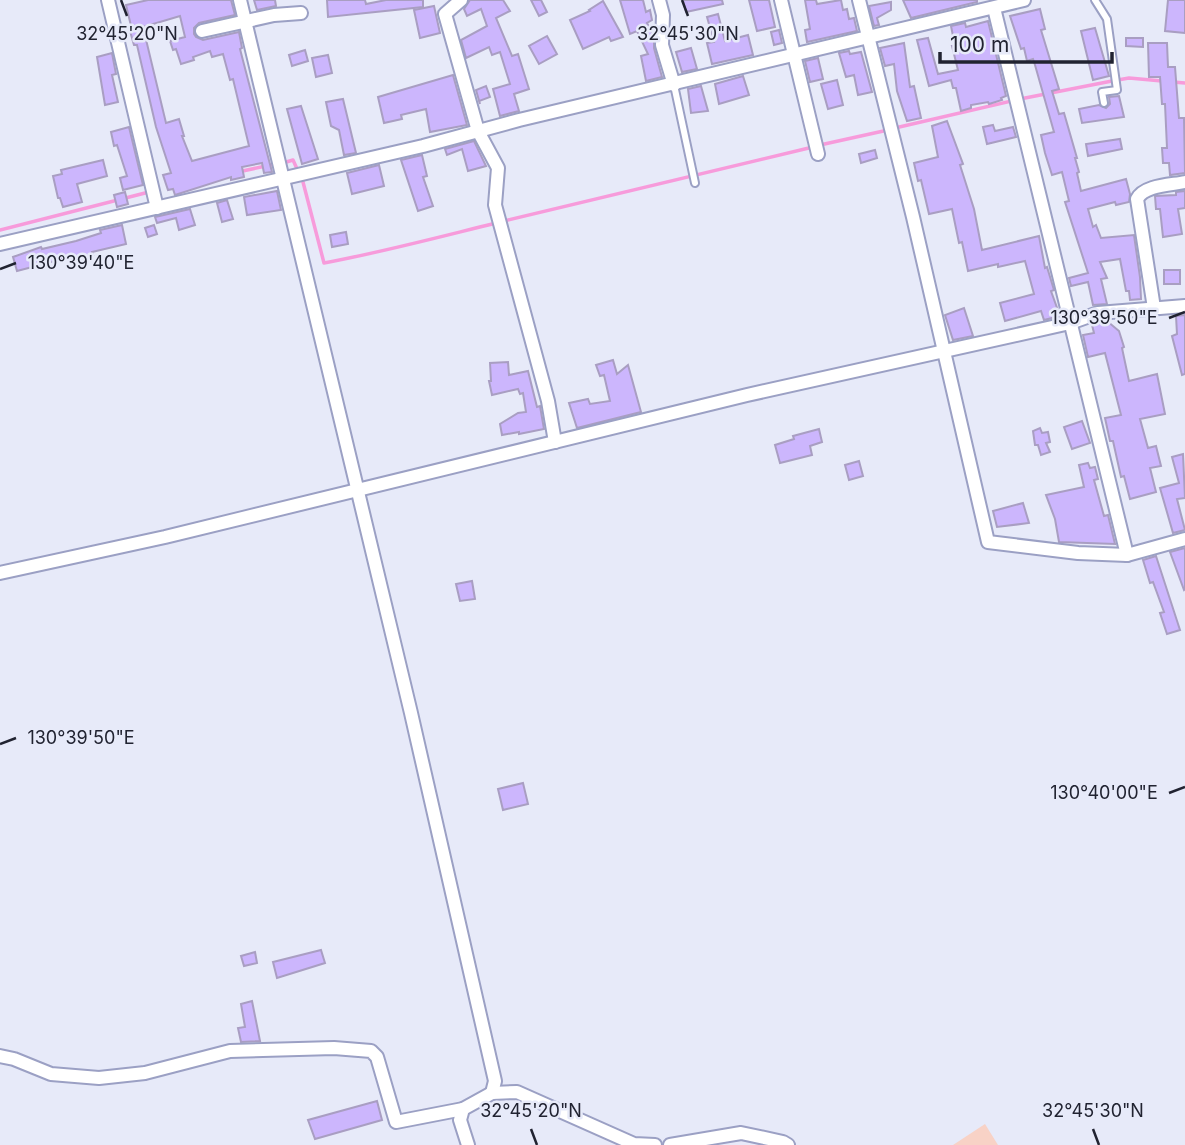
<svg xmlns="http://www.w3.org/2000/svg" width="1185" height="1145" font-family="Inter,sans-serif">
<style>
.green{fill:#f8d2c6}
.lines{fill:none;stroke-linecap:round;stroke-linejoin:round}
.stream{stroke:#f79bdb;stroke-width:3.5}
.building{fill:#ccb6fd;stroke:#a99ec2;stroke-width:2;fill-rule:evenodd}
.lane-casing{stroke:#9ba0c4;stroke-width:10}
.street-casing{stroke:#9ba0c4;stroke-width:16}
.lane{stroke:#fff;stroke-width:6}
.street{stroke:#fff;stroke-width:12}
.ticks{fill:none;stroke:#212331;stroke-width:2.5}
.ticks-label{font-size:18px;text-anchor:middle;fill:#212331;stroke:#e7eaf9;stroke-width:5;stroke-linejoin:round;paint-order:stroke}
</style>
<rect width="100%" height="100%" fill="#e7eaf9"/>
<polygon class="green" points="985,1124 998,1145 953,1145"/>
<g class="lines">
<g class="stream">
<polyline points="1173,82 1185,83"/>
<polyline points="895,128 1020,99 1112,81 1129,78 1162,81"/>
<polyline points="820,145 888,130"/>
<path d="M283,163L293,160L303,182L324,263C383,252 439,237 496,223"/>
<polyline points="238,172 275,164"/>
<polyline points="504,221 813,147"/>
<polyline points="0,230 149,192"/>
</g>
</g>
<g class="building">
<path d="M148,0H231L235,15L199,23L194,28V34L196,37L203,40L239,32L242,48L240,49L272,172L264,173L262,163L242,167L244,177L231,180V177L175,195L173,189L168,190L163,175L171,173L156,127L137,45H134L130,31L132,30L126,5ZM180,16L185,37L170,41L173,50L176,49L181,64L194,60L193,57L210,51L212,57L223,54L230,80L233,79L249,146L192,161L182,136H184L179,119L166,123L143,27Z"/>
<polygon points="254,0 275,0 276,6 257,10"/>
<polygon points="327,0 365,0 366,4 386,0 423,0 423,7 328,17"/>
<polygon points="470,0 503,0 510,11 496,18 512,56 518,54 529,89 514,94 519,111 500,116 493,89 510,84 500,52 492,55 489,47 466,58 461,40 487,26 481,9 467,16 464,9"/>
<polygon points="531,0 541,0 547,12 539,16"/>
<polygon points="620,0 643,0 646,12 650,10 652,20 647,23 654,37 654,48 662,77 646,81 641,56 648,54 637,31 630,34"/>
<polygon points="683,0 722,0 723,4 686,12"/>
<polygon points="749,0 769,0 775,27 757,31"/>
<polygon points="805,0 816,0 817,4 841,0 843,10 847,9 849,19 854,18 857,31 807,42 805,30 810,29"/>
<polygon points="903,0 977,0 977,2 911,18"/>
<polygon points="1168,0 1185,0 1185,33 1165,31"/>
<polygon points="603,1 623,37 611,41 609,37 583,49 570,20 590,11 589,10"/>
<polygon points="891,2 891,10 877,18 879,25 874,26 869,6"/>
<polygon points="434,6 440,33 420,38 414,10"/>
<polygon points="1040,9 1045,29 1041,30 1059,89 1052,91 1059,114 1064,113 1077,158 1075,158 1079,172 1077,173 1081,191 1126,179 1130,194 1129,202 1116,205 1115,202 1088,209 1093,227 1096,225 1101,238 1134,235 1140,277 1141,299 1130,300 1129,291 1126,291 1120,259 1100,262 1107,278 1101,279 1107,304 1093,305 1088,282 1071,286 1069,278 1088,273 1065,202 1069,201 1062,172 1052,175 1045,153 1041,135 1054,132 1035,65 1033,59 1027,61 1024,48 1021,49 1010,16"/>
<polygon points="718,14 725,41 748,35 753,55 712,64 707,43 714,42 707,17"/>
<polygon points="988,21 1006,96 1001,98 1002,100 989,104 988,102 971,105 971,108 961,111 956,88 953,88 951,80 929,86 917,40 928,38 938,74 958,70 952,46 955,46 951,26 965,23 966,27"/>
<polygon points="1095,28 1109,76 1093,80 1081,31"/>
<polygon points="779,30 782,43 774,45 771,32"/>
<polygon points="547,36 557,54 539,64 529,46"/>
<polygon points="1126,38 1143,38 1143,47 1126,46"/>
<polygon points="904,43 910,87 914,86 921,118 907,121 897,91 894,64 885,66 880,48"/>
<polygon points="1148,43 1167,43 1168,67 1175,67 1179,118 1184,118 1185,173 1170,175 1169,163 1163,163 1162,148 1167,148 1165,104 1162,104 1160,77 1149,77"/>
<polygon points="691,48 697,69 682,72 676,52"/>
<polygon points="305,50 308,61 292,66 289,55"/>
<polygon points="849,51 850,54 861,52 872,92 858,95 854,75 846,77 839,53"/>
<polygon points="112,53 116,74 112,75 118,102 105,105 97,57"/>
<polygon points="328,55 332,73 316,77 312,58"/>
<polygon points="818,58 823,79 810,82 805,61"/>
<polygon points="453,75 467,125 430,132 426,109 401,115 402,119 384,123 378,97"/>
<polygon points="743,76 749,95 719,104 715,84"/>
<polygon points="837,80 843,105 828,109 821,84"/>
<polygon points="486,86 490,97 479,101 480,104 476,90"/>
<polygon points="701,86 708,111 691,113 688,89"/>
<polygon points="1119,96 1124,117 1082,123 1079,109 1099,105 1106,108 1110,104 1109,97"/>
<polygon points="343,99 356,153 344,155 339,130 331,126 326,102"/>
<polygon points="301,106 318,159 302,164 287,109"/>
<polygon points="947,121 963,164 960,165 974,209 982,250 1039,236 1045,268 1047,267 1054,290 1051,291 1060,316 1044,320 1041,311 1005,321 1000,303 1034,294 1025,261 998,267 998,264 968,271 962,242 959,243 952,209 929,214 921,180 918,181 914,163 938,157 932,126"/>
<polygon points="993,125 995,131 1013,127 1016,137 987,144 983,127"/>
<polygon points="129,127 143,185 123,190 120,178 127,176 117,145 114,146 111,132"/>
<polygon points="1120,139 1122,149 1088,156 1086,144"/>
<polygon points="474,141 486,166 468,171 462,149 447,155 445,149"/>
<polygon points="875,150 877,158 861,163 859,154"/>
<polygon points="422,155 427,176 423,177 433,206 418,211 401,160"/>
<polygon points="103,160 107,176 77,184 82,202 63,207 60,198 58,198 53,176 62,174 61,170"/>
<polygon points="379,165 384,186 352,194 347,173"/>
<polygon points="277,191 281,210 247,215 244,197"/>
<polygon points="1185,191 1185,208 1178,209 1182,234 1163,237 1160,209 1156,209 1155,196 1176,195 1176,192"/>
<polygon points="125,192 128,204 117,207 114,195"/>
<polygon points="227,200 233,219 222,222 217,203"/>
<polygon points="190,209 195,225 179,230 176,218 157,223 155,217"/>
<polygon points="122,225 126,244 92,252 93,255 76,260 75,257 59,260 17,271 13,257 41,247 42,249 76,241 101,233 100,230"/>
<polygon points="154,225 157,234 148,237 145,228"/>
<polygon points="346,232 348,244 332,247 330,235"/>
<rect x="1164" y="270" width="16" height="14"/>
<polygon points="964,308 973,336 953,340 945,315"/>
<polygon points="1185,315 1185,374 1182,375 1172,336 1177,334 1176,316"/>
<polygon points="1107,321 1119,331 1124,347 1122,348 1129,381 1157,374 1165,414 1140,419 1148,448 1156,446 1161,466 1150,468 1156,492 1130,499 1124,476 1121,477 1113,441 1110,441 1105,418 1121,415 1105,353 1088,357 1083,335 1094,333 1092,325"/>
<polygon points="613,360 617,374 628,365 641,412 577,428 569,403 588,399 590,404 610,401 604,375 600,376 596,365"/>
<polygon points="508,362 509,375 528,371 537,407 540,406 544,429 519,434 519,432 502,435 500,424 518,413 526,412 523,393 520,394 518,389 492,395 489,381 491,381 490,363"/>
<polygon points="1082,421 1090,443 1072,449 1064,427"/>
<polygon points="1040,428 1042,433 1048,432 1050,442 1046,443 1050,452 1041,455 1038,445 1035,445 1033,431"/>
<polygon points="819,429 822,442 810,446 812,455 780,463 775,445 794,439 793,436"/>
<polygon points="1183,454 1185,498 1177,499 1185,530 1173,533 1160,488 1179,483 1172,457"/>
<polygon points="859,461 863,476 849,480 845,465"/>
<polygon points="1088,463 1090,468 1095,467 1098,479 1094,480 1104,516 1108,515 1115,544 1059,542 1055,519 1046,495 1084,487 1079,465"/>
<polygon points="1023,503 1029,523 997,527 993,511"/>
<polygon points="1185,548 1185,589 1184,590 1170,552"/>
<polygon points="1156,556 1180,630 1167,634 1160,613 1164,612 1153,582 1150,583 1143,560"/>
<polygon points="472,581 475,599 460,601 456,584"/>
<polygon points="523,783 528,804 503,810 498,789"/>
<polygon points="321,950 325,963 277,978 273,962"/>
<polygon points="255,952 257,963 244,966 241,956"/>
<polygon points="252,1001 260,1041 241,1042 238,1028 245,1027 241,1004"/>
<polygon points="377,1101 382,1120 315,1139 308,1120"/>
</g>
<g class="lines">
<g class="lane-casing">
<g id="lane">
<polyline points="1095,0 1107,19 1117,90 1102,92 1104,103"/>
<polyline points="674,85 695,183"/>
</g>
</g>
<g class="street-casing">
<g id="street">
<polyline points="108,0 157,208"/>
<polyline points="240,0 411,713 495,1081 492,1093"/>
<polyline points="461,0 445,14 478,131 498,168 495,205 548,401 555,442"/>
<polyline points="659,0 663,15 662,45 674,85"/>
<polyline points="781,0 818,154"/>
<polyline points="859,0 913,217 988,542 1078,553 1127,555 1185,539"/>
<polyline points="994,8 1127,555"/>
<polyline points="202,31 274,15 301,13"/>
<polyline points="0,244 423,146 519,120 1024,0"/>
<path d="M1154,308L1137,199C1144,185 1171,185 1185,182"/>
<polyline points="0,573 165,537 747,395 1070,323 1098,313 1185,306"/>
<polyline points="0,1056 14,1059 51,1074 99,1078 145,1073 230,1051 334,1048 371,1051 377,1057 396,1122 463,1109"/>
<polyline points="468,1145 460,1120 463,1109 492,1093 517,1092 634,1144 655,1145"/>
<polyline points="670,1145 741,1133 783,1142 788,1145"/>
</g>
</g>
<use href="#lane" class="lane"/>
<use href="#street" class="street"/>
</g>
<path class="ticks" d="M121,0L127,16M682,0L688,16M0,269L16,263M1169,318L1185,312M0,744L16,738M1169,793L1185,787M531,1129L537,1145M1093,1129L1099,1145"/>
<g class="ticks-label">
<text x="127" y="40">32°45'20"N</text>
<text x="688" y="40">32°45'30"N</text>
<text x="81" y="269">130°39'40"E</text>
<text x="1104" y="324">130°39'50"E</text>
<text x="81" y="744">130°39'50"E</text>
<text x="1104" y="799">130°40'00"E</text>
<text x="531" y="1117">32°45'20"N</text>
<text x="1093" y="1117">32°45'30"N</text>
</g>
<path d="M940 52v10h172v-10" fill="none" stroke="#212331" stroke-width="3.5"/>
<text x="950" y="52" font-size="21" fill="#212331" stroke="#e7eaf9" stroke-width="5" paint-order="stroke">100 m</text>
</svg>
